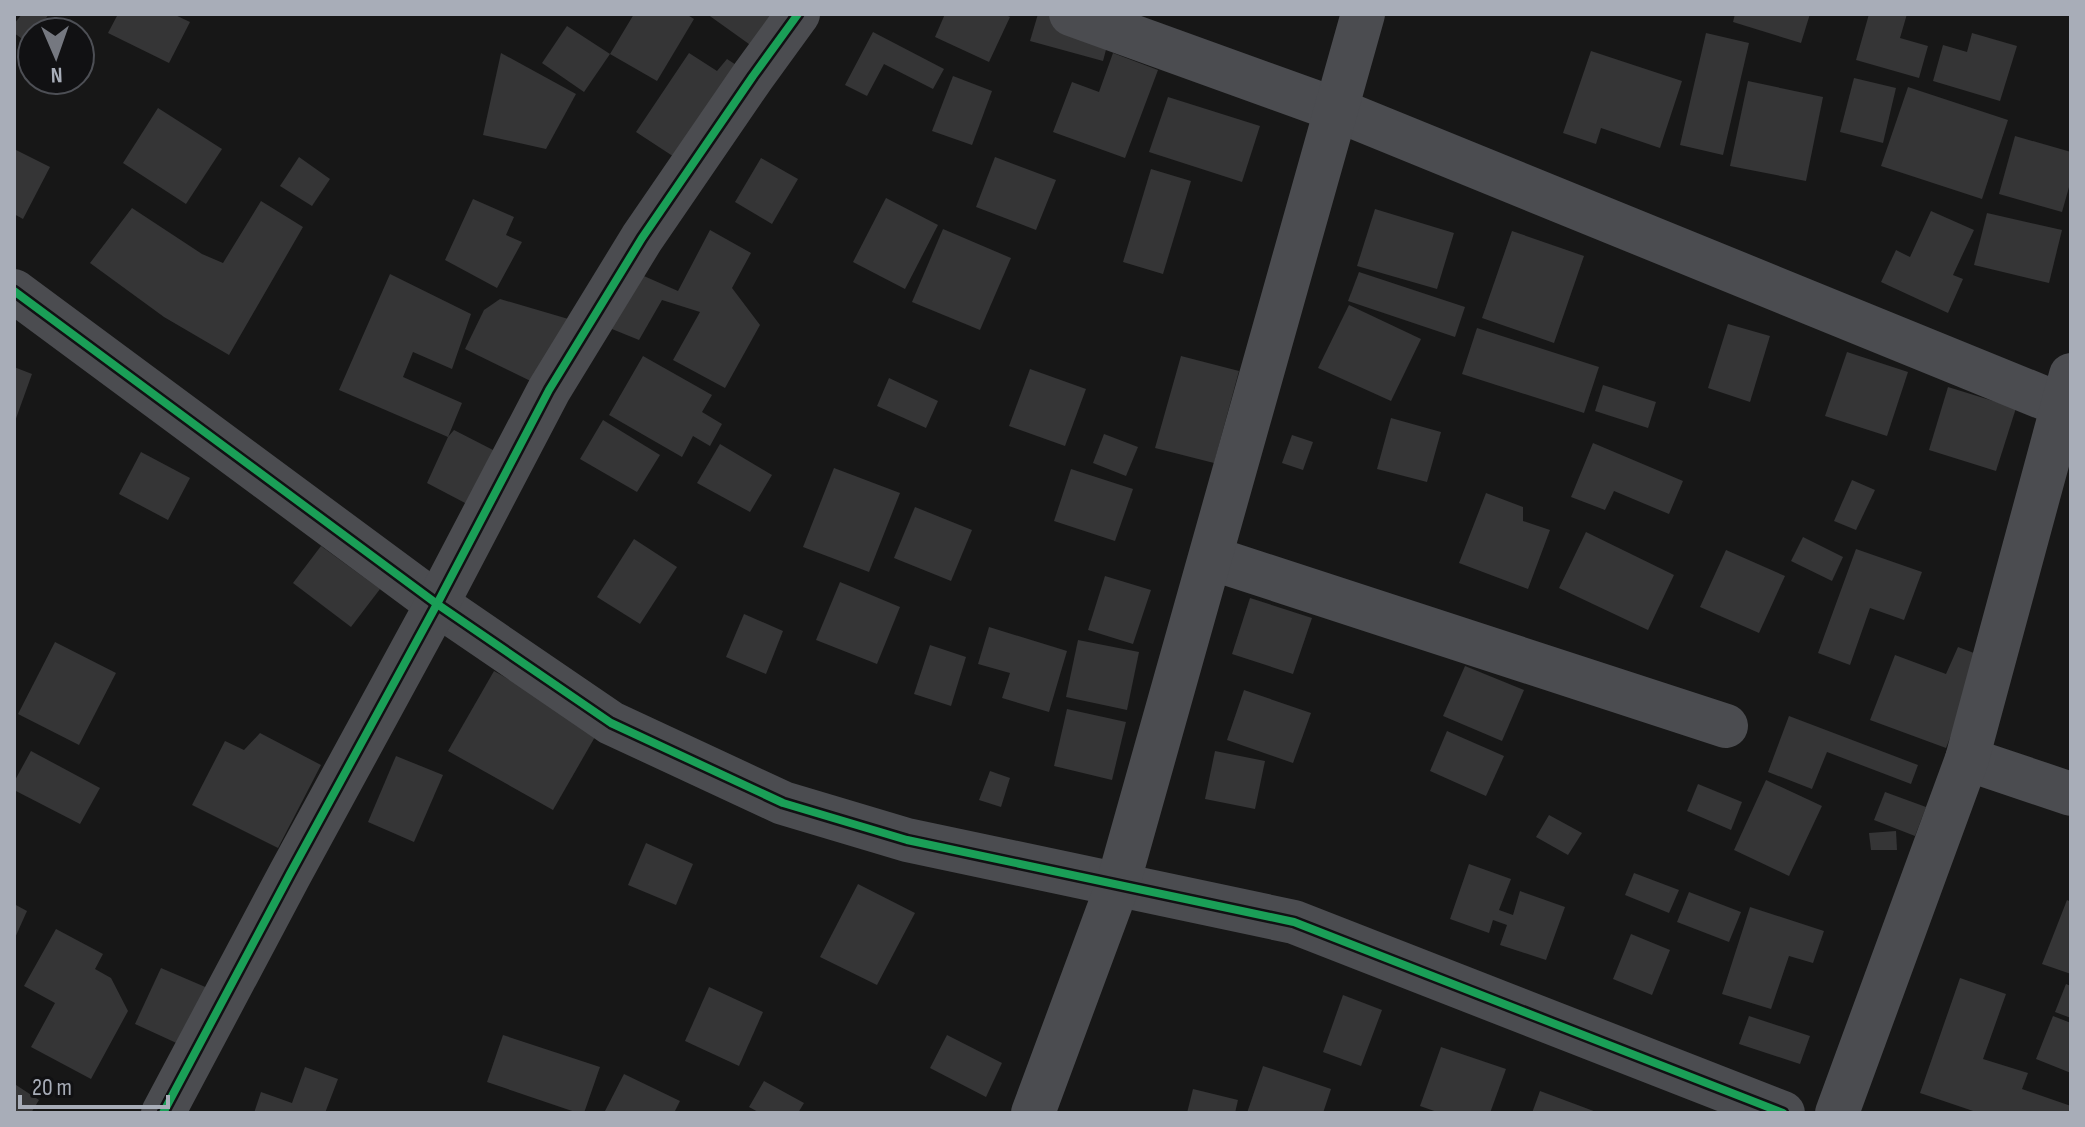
<svg xmlns="http://www.w3.org/2000/svg" width="2085" height="1127" font-family="'Sofia Sans Condensed',sans-serif">
<style>
.building{fill:#353536}
.lines{fill:none;stroke-linecap:round;stroke-linejoin:round}
.minor{stroke:#4b4c50;stroke-width:44}
.cycleway-casing{stroke:#111113;stroke-width:13}
.cycleway{stroke:#1a9f57;stroke-width:8}
</style>
<rect width="100%" height="100%" fill="#171717"/>
<g class="building">
<polygon points="22,14 49,14 36,32 32,32 32,37 28,43 14,33 14,24"/>
<polygon points="118,14 173,14 190,22 169,63 108,33"/>
<polygon points="634,14 686,14 694,19 657,81 610,54"/>
<polygon points="707,14 798,14 767,57"/>
<polygon points="945,14 1004,14 1010,17 989,62 935,37"/>
<polygon points="1038,14 1044,14 1111,31 1103,61 1030,41"/>
<polygon points="1735,14 1810,14 1801,43 1733,22"/>
<polygon points="1869,14 1907,14 1900,38 1928,46 1919,78 1856,60"/>
<polygon points="567,26 610,54 584,92 542,63"/>
<polygon points="873,32 944,69 933,89 884,64 867,96 845,85"/>
<polygon points="1706,33 1749,43 1723,155 1680,145"/>
<polygon points="1972,33 2017,46 2000,101 1933,81 1943,45 1967,52"/>
<polygon points="1591,51 1682,81 1660,148 1601,128 1596,144 1563,133"/>
<polygon points="501,53 576,94 546,149 483,135"/>
<polygon points="689,53 717,71 727,59 753,76 691,168 636,132"/>
<polygon points="1113,53 1158,70 1125,158 1053,132 1072,82 1099,92"/>
<polygon points="953,76 992,91 972,145 932,131"/>
<polygon points="1854,78 1896,88 1883,143 1840,132"/>
<polygon points="1748,81 1823,97 1806,181 1730,166"/>
<polygon points="1908,87 2008,120 1982,199 1881,166"/>
<polygon points="1168,97 1260,126 1242,182 1149,152"/>
<polygon points="158,108 222,149 186,204 123,163"/>
<polygon points="2015,136 2071,152 2071,180 2062,212 1999,194"/>
<polygon points="14,149 50,167 23,219 14,214"/>
<polygon points="299,157 330,179 312,206 280,186"/>
<polygon points="995,157 1056,180 1036,230 976,207"/>
<polygon points="761,158 798,179 772,224 735,202"/>
<polygon points="1151,169 1191,181 1163,274 1123,262"/>
<polygon points="886,198 938,225 905,289 853,262"/>
<polygon points="473,199 514,217 506,235 522,242 497,288 445,260"/>
<polygon points="261,201 303,227 229,355 164,317 90,263 132,208 202,254 223,263"/>
<polygon points="1375,209 1454,233 1437,289 1357,266"/>
<polygon points="1931,211 1974,230 1953,275 1963,279 1948,313 1881,282 1896,250 1910,257"/>
<polygon points="1987,213 2062,230 2049,283 1974,265"/>
<polygon points="943,229 1011,258 980,330 912,302"/>
<polygon points="710,230 751,253 732,288 760,325 725,388 673,360 700,312 662,300 639,340 607,327 637,273 678,291"/>
<polygon points="1512,231 1584,256 1554,343 1482,318"/>
<polygon points="1359,272 1465,307 1455,337 1348,301"/>
<polygon points="390,274 471,314 452,369 413,352 403,377 462,403 448,437 454,430 495,451 467,504 427,483 448,437 339,390"/>
<polygon points="500,299 582,323 549,390 465,349 484,310"/>
<polygon points="1349,305 1421,339 1391,401 1318,368"/>
<polygon points="1728,324 1770,336 1750,402 1708,388"/>
<polygon points="1477,328 1599,367 1584,413 1462,374"/>
<polygon points="1847,352 1908,372 1887,436 1825,416"/>
<polygon points="643,356 712,395 702,412 722,424 710,446 693,436 682,457 609,415"/>
<polygon points="1181,356 1239,371 1214,463 1155,448"/>
<polygon points="14,367 32,374 14,424"/>
<polygon points="1030,369 1086,389 1065,446 1009,426"/>
<polygon points="889,378 938,401 926,428 877,406"/>
<polygon points="1603,385 1656,402 1648,428 1595,411"/>
<polygon points="1948,387 2016,408 1996,471 1929,450"/>
<polygon points="1391,418 1441,432 1427,482 1377,469"/>
<polygon points="603,420 660,455 637,492 580,459"/>
<polygon points="1104,434 1138,447 1126,476 1093,463"/>
<polygon points="1292,435 1313,442 1303,470 1282,463"/>
<polygon points="1593,443 1683,481 1669,514 1614,491 1605,510 1571,497"/>
<polygon points="720,444 772,475 750,512 697,483"/>
<polygon points="141,452 190,478 168,520 119,494"/>
<polygon points="834,468 900,493 869,572 803,547"/>
<polygon points="1071,469 1133,489 1115,541 1054,521"/>
<polygon points="1852,480 1875,490 1856,530 1834,521"/>
<polygon points="1486,493 1523,507 1523,521 1550,530 1528,589 1459,563"/>
<polygon points="915,507 972,530 951,581 894,558"/>
<polygon points="1586,532 1674,575 1648,630 1559,588"/>
<polygon points="1803,537 1843,557 1832,581 1791,561"/>
<polygon points="634,539 677,567 640,624 597,597"/>
<polygon points="321,546 380,589 351,627 293,583"/>
<polygon points="1856,549 1922,572 1904,620 1870,608 1850,665 1818,653"/>
<polygon points="1726,550 1785,576 1759,633 1700,607"/>
<polygon points="1105,576 1151,590 1133,644 1088,630"/>
<polygon points="840,582 900,607 877,664 816,640"/>
<polygon points="1250,598 1312,618 1293,674 1232,654"/>
<polygon points="744,614 783,631 766,674 726,657"/>
<polygon points="989,627 1067,651 1049,712 1002,698 1010,673 978,664"/>
<polygon points="1078,640 1139,652 1127,710 1066,697"/>
<polygon points="55,642 116,673 79,745 18,714"/>
<polygon points="930,645 966,657 951,706 914,694"/>
<polygon points="1958,647 1982,656 1946,748 1870,720 1895,655 1946,674"/>
<polygon points="1465,666 1524,690 1502,741 1443,716"/>
<polygon points="494,671 599,730 553,810 448,751"/>
<polygon points="1244,690 1311,713 1293,763 1227,740"/>
<polygon points="1067,709 1126,722 1112,780 1054,766"/>
<polygon points="1789,716 1918,765 1911,784 1827,752 1812,789 1768,772"/>
<polygon points="1447,731 1504,756 1486,796 1430,771"/>
<polygon points="260,733 321,765 278,848 192,805 225,741 244,750"/>
<polygon points="31,751 100,788 80,824 14,790 14,782"/>
<polygon points="1215,751 1265,761 1255,809 1205,799"/>
<polygon points="396,756 443,775 414,842 368,822"/>
<polygon points="990,771 1010,778 1001,807 979,800"/>
<polygon points="1766,780 1822,806 1789,876 1734,850"/>
<polygon points="1698,784 1742,802 1731,830 1687,811"/>
<polygon points="1885,792 1926,807 1915,836 1874,820"/>
<polygon points="1549,815 1582,833 1568,855 1536,837"/>
<polygon points="1896,831 1897,850 1871,850 1869,833"/>
<polygon points="646,843 693,864 676,905 628,885"/>
<polygon points="1469,864 1511,879 1499,910 1513,915 1520,891 1565,907 1546,960 1500,945 1507,925 1493,920 1489,933 1450,919"/>
<polygon points="1634,873 1679,890 1669,913 1625,895"/>
<polygon points="858,884 915,913 877,985 820,957"/>
<polygon points="1689,892 1741,912 1729,942 1677,922"/>
<polygon points="2067,900 2071,902 2071,974 2042,964"/>
<polygon points="14,904 27,911 14,940"/>
<polygon points="1750,907 1824,931 1813,963 1789,956 1771,1009 1722,994"/>
<polygon points="56,929 103,954 95,969 111,978 128,1011 91,1079 31,1047 55,1003 24,986"/>
<polygon points="1631,934 1670,950 1652,995 1613,979"/>
<polygon points="161,968 210,989 183,1046 135,1024"/>
<polygon points="1960,978 2006,994 1983,1059 2028,1073 2022,1089 2071,1106 2071,1113 1979,1113 1920,1093"/>
<polygon points="2066,984 2071,986 2071,1018 2055,1012"/>
<polygon points="709,987 763,1012 739,1066 685,1041"/>
<polygon points="1343,995 1382,1010 1361,1066 1323,1052"/>
<polygon points="1749,1016 1810,1036 1800,1064 1739,1044"/>
<polygon points="2053,1016 2071,1023 2071,1073 2036,1059"/>
<polygon points="503,1035 600,1067 584,1113 578,1113 487,1082"/>
<polygon points="947,1035 1002,1063 986,1097 930,1068"/>
<polygon points="1441,1047 1506,1069 1490,1113 1440,1113 1420,1106"/>
<polygon points="1263,1066 1331,1089 1323,1113 1247,1113"/>
<polygon points="305,1067 338,1079 325,1113 254,1113 261,1092 292,1103"/>
<polygon points="624,1074 680,1101 674,1113 604,1113"/>
<polygon points="764,1081 804,1103 798,1113 760,1113 749,1107"/>
<polygon points="16,1085 39,1100 31,1113 14,1113"/>
<polygon points="1193,1089 1238,1100 1235,1113 1187,1113"/>
<polygon points="1540,1091 1599,1113 1532,1113"/>
</g>
<g class="lines">
<g class="minor">
<polyline points="1071,14 1337,110 2071,409"/>
<polyline points="14,291 437,604 611,723 783,803 907,840 1294,922 1783,1113"/>
<polyline points="1211,558 1726,726"/>
<polyline points="1967,759 2071,794"/>
<polyline points="163,1113 290,874 437,604 549,390 642,238 753,76 798,14"/>
<polyline points="1033,1113 1118,884 1363,14"/>
<polyline points="1837,1113 1967,759 2071,375"/>
</g>
<g class="cycleway-casing">
<g id="cycleway">
<polyline points="14,291 437,604 611,723 783,803 907,840 1294,922 1783,1113"/>
<polyline points="163,1113 290,874 437,604 549,390 642,238 753,76 798,14"/>
</g>
</g>
<use href="#cycleway" class="cycleway"/>
</g>
<rect width="2085" height="1127" fill="none" stroke="#a8adb8" stroke-width="32"/>
<g transform="translate(56 56) rotate(178)"><circle r="38" fill="#111113" stroke="#4d4f55" stroke-width="2"/>
<path d="M0-6L14 30L0 20L-14 30Z" fill="#757880"/>
<text y="-12" font-size="22" font-weight="bold" text-anchor="middle" fill="#a8adb8">N</text>
</g>
<path d="M20 1095v12h148v-12" fill="none" stroke="#a8adb8" stroke-width="4"/>
<text x="32" y="1095" font-size="24" fill="#a8adb8" stroke="#111113" stroke-width="6" paint-order="stroke">20 m</text>
</svg>
